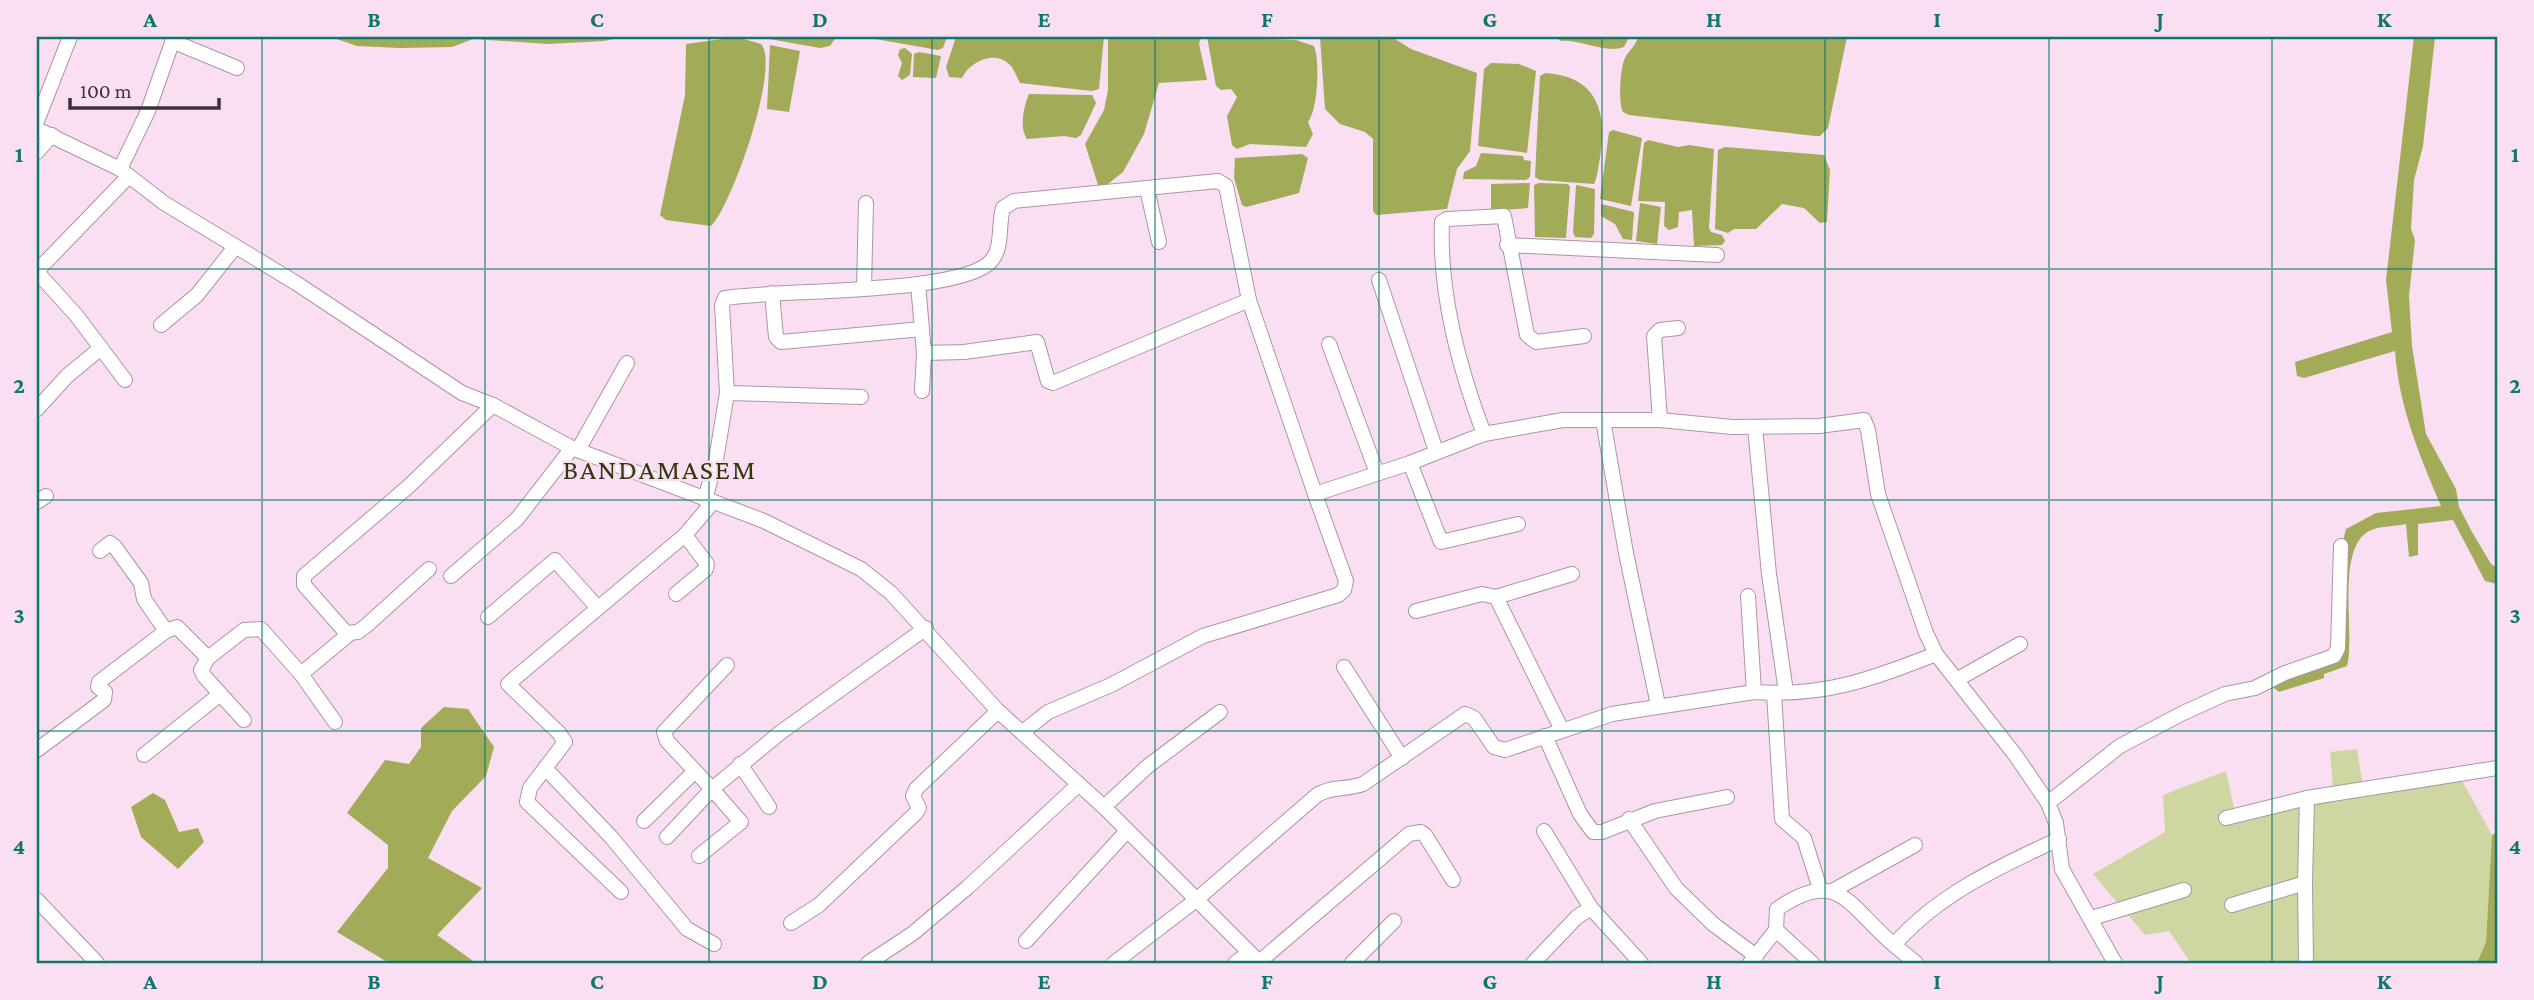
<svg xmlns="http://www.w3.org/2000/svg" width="2534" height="1000" font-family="'Crimson Pro',serif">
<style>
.green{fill:#ced6a1}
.water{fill:#a1ab58}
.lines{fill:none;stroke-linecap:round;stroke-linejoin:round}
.minor-casing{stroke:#ad94a6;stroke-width:16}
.minor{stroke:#fff;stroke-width:14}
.grid{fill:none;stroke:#0f766e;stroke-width:2;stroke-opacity:0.55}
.labels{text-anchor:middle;stroke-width:5;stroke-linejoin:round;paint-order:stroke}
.quarter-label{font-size:28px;letter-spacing:2px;fill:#33370e;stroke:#fadff2}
.neatline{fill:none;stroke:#0f766e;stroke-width:2.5}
.grid-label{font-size:23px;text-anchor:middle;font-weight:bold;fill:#0f766e}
</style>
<rect width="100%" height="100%" fill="#fadff2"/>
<polygon class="green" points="2357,749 2363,787 2415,789 2455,768 2492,835 2486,942 2477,963 2191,963 2169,931 2145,935 2093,874 2165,832 2163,795 2226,771 2236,817 2333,786 2330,752"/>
<g class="water">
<polygon points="331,37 622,37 604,41 548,44 473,39 452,47 400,48 357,46"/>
<path d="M737,37L761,44C781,65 732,206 711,226L666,220L660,215L685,95L686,44Z"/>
<polygon points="757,37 836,37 830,46 820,48"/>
<polygon points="864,37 947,37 943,48 938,50"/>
<path d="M956,37H1104L1099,89L1092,91L1020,83C1017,78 1015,71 1011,66C996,49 970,61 962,78L949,77L946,67Z"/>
<polygon points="1108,37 1201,37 1199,44 1207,80 1159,83 1144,134 1123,172 1104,187 1098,185 1085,144 1104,110 1108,90"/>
<path d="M1207,37L1296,40L1314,46C1320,60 1318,110 1308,122L1313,134L1306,147L1250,144L1237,149L1232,145L1227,116L1237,97L1231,89L1221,90L1216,86Z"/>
<polygon points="1320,37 1392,37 1411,49 1477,73 1470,151 1457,169 1447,209 1376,215 1373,211 1373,139 1365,132 1340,124 1325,109"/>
<path d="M1557,37H1629L1624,47C1605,54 1580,39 1560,41Z"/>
<path d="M1638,37H1847L1828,128L1820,136H1815L1629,115L1623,112C1618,104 1620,64 1626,56C1631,48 1635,47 1638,37Z"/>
<path d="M2414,37H2435L2423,146L2414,180L2411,229L2415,240L2409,296L2412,346L2426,434L2456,489L2459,507L2472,532L2491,564L2497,568V584L2485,581L2453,520L2418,524V555L2409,557L2406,524C2396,526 2384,526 2374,529C2333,541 2356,635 2347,666L2324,674V678L2279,692L2270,685L2332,661L2342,545L2346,529L2376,513L2441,506C2419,454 2399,407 2395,351L2304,378L2297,376L2295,362L2392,332L2386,280Z"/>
<polygon points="770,45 800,51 789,112 767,109"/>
<polygon points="905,48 912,54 910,75 902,80 898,76 902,63 898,55 900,49"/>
<polygon points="919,52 941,56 936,78 913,77 914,54"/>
<polygon points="1491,63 1519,64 1536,71 1527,153 1478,146 1484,69"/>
<path d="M1545,73C1597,76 1608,112 1600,158C1598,166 1598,176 1594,184L1540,180L1535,177L1540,76Z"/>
<path d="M1029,94L1092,95L1096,103L1081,135L1076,138L1064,136L1027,139C1019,127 1024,106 1029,94Z"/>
<polygon points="1613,130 1642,138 1631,206 1600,199 1609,132"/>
<polygon points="1648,140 1678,147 1690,145 1714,149 1709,228 1711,232 1722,235 1725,241 1722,245 1694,246 1692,210 1679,212 1678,227 1669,230 1664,226 1665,202 1638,201 1644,143"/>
<polygon points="1725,147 1824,155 1830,170 1827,222 1820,223 1804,208 1782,204 1756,229 1734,229 1728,233 1715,229 1718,150"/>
<polygon points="1481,153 1523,156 1524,160 1531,161 1530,177 1526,180 1463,179 1464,172 1476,166"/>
<polygon points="1302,154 1308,158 1299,193 1246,207 1242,205 1234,178 1235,158"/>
<polygon points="1530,183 1528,208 1491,211 1491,184"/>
<polygon points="1539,183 1568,184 1570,187 1566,238 1535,237 1534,185"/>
<polygon points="1576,185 1595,189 1594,234 1591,238 1575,237 1573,232"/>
<polygon points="1640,203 1661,207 1657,244 1636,241"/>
<polygon points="1601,204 1634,212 1632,240 1623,239 1615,224 1601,216"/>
<polygon points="444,707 468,709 494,747 486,776 452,811 428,858 482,888 437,935 476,963 389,963 337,932 388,868 388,845 347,813 385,760 409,764 421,747 421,728"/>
<polygon points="153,793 165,800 179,832 198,828 204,842 178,869 141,837 131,807"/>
<polygon points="2497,832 2497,963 2477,963 2486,942 2492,835"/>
</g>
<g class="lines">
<g class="minor-casing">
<g id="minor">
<polyline points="172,41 237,68"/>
<polyline points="37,121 70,37"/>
<polyline points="37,129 120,169 164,203 296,283 462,393 493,405 572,448 764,521 861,569 891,593 998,711 1104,807 1260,963"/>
<polyline points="37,152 52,135"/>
<polyline points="120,169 148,111 174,37"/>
<polyline points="1147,189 1159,242"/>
<polyline points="1507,245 1717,255"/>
<polyline points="37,271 129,176"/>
<polyline points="37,272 76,315 125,380"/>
<polyline points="1379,280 1436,451"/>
<polyline points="918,284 924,353 964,352 1037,342 1048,381 1053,383 1249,300"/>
<polyline points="864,288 866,203"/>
<polyline points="772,293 776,337 781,342 922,329"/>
<polyline points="161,325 197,295 235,247"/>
<polyline points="1329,344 1377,473"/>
<polyline points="922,391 924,353"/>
<polyline points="727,393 861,397"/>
<polyline points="37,409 67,376 101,348"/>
<polyline points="1603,420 1626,553 1658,705"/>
<polyline points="1660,420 1654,336 1660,330 1678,328"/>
<polyline points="1755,427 1769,574 1786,692"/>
<path d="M1484,434C1459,367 1439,294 1442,222L1447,219L1504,216L1527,335L1536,342L1584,336"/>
<polyline points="578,450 627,363"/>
<polyline points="1410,463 1441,542 1518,524"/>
<path d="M705,499L716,460L727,393L722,305L725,298C776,289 965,295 992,260C1003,246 998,225 1003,208L1014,201L1218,181L1226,186L1249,300L1315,494"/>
<polyline points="37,502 46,496"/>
<polyline points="100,551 110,543 115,547 141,583 144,599 166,631"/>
<polyline points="451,576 517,519 572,448"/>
<polyline points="676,594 706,569 707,564 685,535"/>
<polyline points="1748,596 1754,692"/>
<polyline points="1496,597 1572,574"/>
<polyline points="1416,611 1482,594 1496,597 1562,730"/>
<polyline points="488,617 555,560 597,607"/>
<polyline points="348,633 358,632 367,625 429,569"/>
<polyline points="208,658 201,670 204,676 244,720"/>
<polyline points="727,665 664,732 667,741 712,789 781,732 926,628"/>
<polyline points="1344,667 1402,758"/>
<polyline points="301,674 335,722"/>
<polyline points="1958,679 2020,644"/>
<polyline points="1774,694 1782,819 1804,838 1820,889"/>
<polyline points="1024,731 1048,712 1111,685 1203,636 1338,595 1344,590 1346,581 1315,494 1410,463 1484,434 1563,420 1660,420 1732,427 1819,426 1864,420 1868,430 1878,494 1926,633 1936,654 2016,756 2048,803 2056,823 2062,869 2115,963"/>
<polyline points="1545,736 1580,814 1593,832 1602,832 1655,811 1727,797"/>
<polyline points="37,750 104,700 105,692 98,687 99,682 166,631 177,627 208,658 244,630 261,629 301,674 348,635 304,585 304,576 409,486 493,405"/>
<polyline points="144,755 219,695"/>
<polyline points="740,764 769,807"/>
<polyline points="545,768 611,837 687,929 714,944"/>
<polyline points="2048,803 2120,746 2183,713 2225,694 2255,688 2285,673 2334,656 2338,648 2341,546"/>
<polyline points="1104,807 1148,766 1220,712"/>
<polyline points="2226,818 2307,798 2497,768"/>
<polyline points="1629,819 1676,888 1713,924 1756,956"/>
<polyline points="644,821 694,772"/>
<polyline points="1544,831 1591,908"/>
<polyline points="667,837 712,789 741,822 699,856"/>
<polyline points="2305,883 2307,798"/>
<polyline points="1834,890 1915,845"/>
<polyline points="621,892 527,802 530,788 565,742 559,733 508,684 685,535 713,502"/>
<polyline points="37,900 97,963"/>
<polyline points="2232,905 2305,883 2306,963"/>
<polyline points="2092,918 2184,890"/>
<polyline points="791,923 819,905 916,813 919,808 913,796 916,789 998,711"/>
<polyline points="1776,930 1812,963"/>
<polyline points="1026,941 1127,831"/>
<polyline points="1894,945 1916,963"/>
<polyline points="1259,962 1409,834 1421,832 1425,835 1453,880"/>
<polyline points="868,963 912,934 968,887 1079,784"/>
<path d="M1114,963L1196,900L1317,795C1331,786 1347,790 1363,784L1465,714L1474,718L1494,747L1505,750L1612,714L1754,692C1825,697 1872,679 1936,654"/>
<polyline points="1235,963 1249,953"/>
<polyline points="1352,963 1394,921"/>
<polyline points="1533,963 1577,917 1591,908 1641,963"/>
<path d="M1750,963L1776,930L1777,909C1839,866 1849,907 1894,945C1937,895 2000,866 2059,839"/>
</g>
</g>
<use href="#minor" class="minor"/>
</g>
<path class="grid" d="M262,37V963M485,37V963M709,37V963M932,37V963M1155,37V963M1379,37V963M1602,37V963M1825,37V963M2049,37V963M2272,37V963M37,269H2497M37,500H2497M37,731H2497"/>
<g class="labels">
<g class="quarter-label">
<text x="660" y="479">BANDAMASEM</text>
</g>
</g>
<rect width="2534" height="1000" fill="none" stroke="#fadff2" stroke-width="77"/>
<path d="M70 98v10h149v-10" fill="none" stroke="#3c3239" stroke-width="3.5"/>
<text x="80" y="98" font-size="21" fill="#3c3239" stroke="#fadff2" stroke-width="5" paint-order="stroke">100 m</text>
<rect x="38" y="38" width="2458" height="924" class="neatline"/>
<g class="grid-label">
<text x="150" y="27">A</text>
<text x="374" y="27">B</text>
<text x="597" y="27">C</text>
<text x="820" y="27">D</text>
<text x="1044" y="27">E</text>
<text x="1267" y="27">F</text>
<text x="1490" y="27">G</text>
<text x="1714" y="27">H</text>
<text x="1937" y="27">I</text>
<text x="2160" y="27">J</text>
<text x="2384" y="27">K</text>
<text x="19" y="162">1</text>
<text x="2515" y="162">1</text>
<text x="19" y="393">2</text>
<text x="2515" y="393">2</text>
<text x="19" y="623">3</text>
<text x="2515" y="623">3</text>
<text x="19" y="854">4</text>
<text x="2515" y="854">4</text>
<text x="150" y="989">A</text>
<text x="374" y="989">B</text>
<text x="597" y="989">C</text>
<text x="820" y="989">D</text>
<text x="1044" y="989">E</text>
<text x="1267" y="989">F</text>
<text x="1490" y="989">G</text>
<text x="1714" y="989">H</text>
<text x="1937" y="989">I</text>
<text x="2160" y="989">J</text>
<text x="2384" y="989">K</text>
</g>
</svg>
